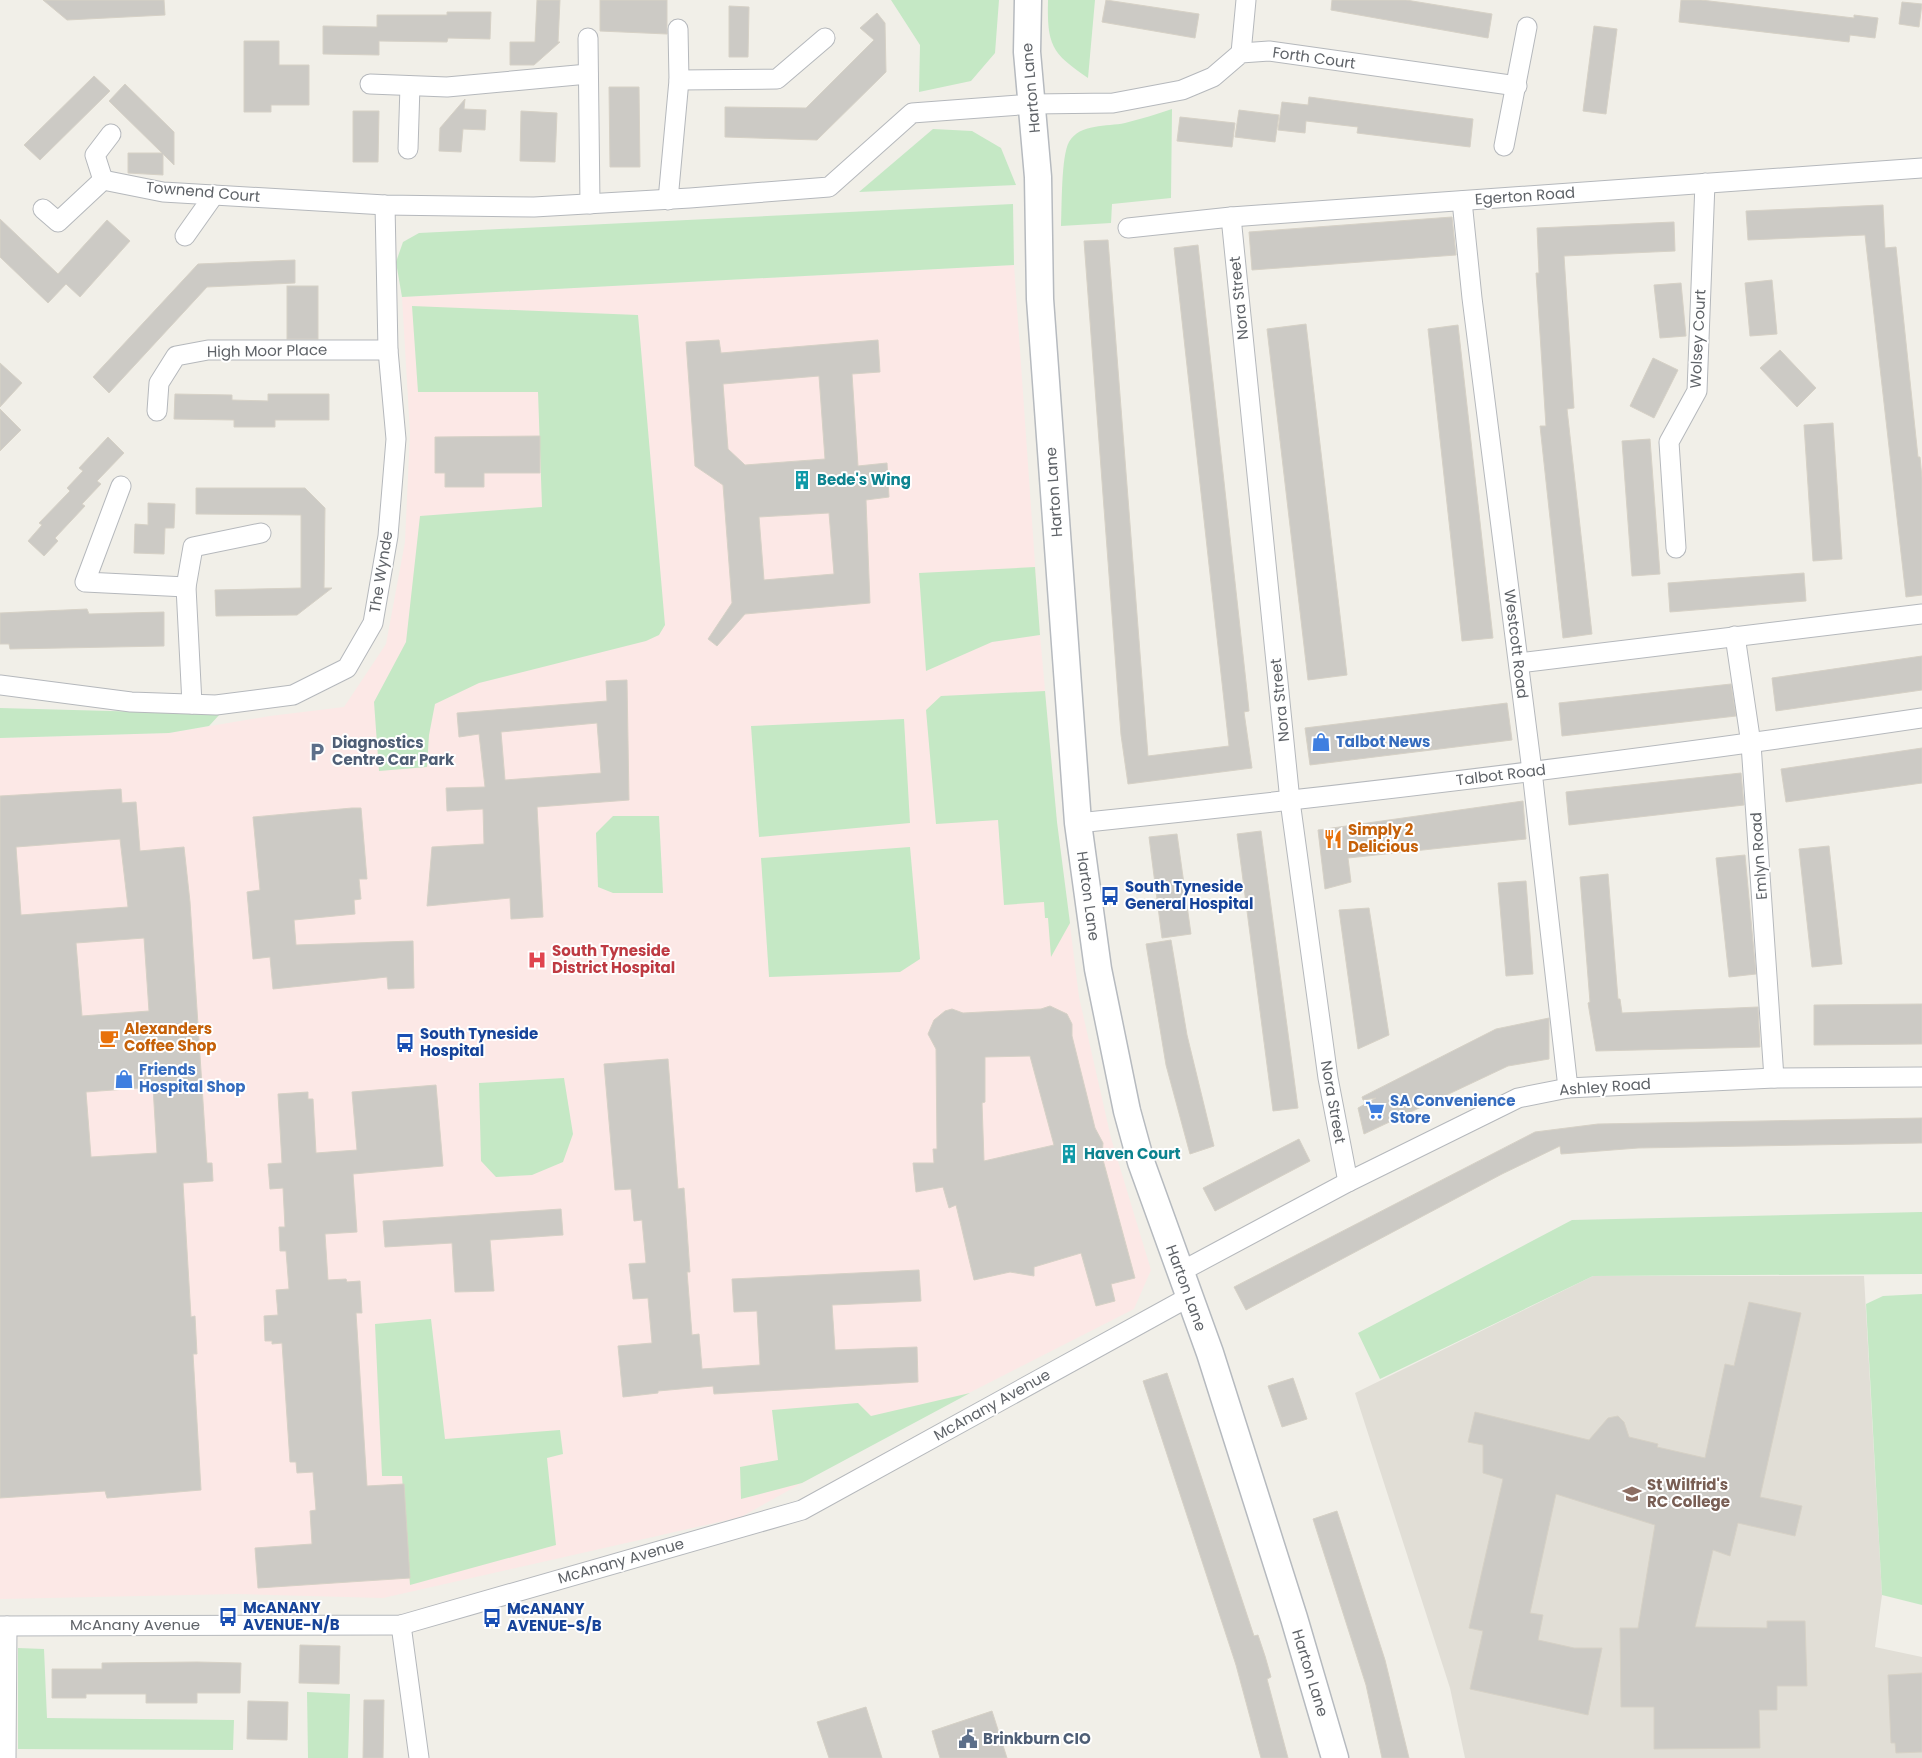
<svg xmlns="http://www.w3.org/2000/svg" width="1922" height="1758" font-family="Poppins,sans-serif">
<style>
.education{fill:#e1ded6}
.medical{fill:#fce8e6}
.green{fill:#c5e8c5}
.building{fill:#cccac5;stroke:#d6d1c6;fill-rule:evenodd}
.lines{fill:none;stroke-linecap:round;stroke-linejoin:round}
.street-casing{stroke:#b5b8bc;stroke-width:21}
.secondary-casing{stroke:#b6babf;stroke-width:29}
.street{stroke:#fff;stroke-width:19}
.secondary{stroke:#fff;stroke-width:26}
.labels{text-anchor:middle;stroke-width:4;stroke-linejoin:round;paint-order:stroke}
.street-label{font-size:15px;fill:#5f6368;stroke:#fff}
.culture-label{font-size:15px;font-weight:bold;fill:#0d838f;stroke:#fff;text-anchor:start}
.shop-label{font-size:15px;font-weight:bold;fill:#366cbe;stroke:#fff;text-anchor:start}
.service-label{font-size:15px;font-weight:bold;fill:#4e5e75;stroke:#fff;text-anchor:start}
.food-label{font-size:15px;font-weight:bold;fill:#c56008;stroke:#fff;text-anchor:start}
.transit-label{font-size:15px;font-weight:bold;fill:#164399;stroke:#fff;text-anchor:start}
.health-label{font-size:15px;font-weight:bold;fill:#be3a42;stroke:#fff;text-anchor:start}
.education-label{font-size:15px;font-weight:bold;fill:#785e54;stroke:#fff;text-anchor:start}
</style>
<rect width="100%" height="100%" fill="#f1efe8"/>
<polygon class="education" points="1593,1276 1864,1276 1882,1595 1875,1647 1922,1657 1922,1758 1465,1758 1450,1688 1355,1393"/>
<polygon class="medical" points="1014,265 1040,635 1057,822 1079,997 1111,1138 1151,1270 1134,1309 908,1424 741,1517 383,1598 236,1594 0,1599 0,738 169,733 270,716 344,707 386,644 405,542 410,433 402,297"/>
<g class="green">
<polygon points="891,0 999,0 995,53 971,81 919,92 920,45"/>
<path d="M1048,0H1095L1088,78C1051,53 1047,45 1048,0Z"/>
<path d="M1172,109L1171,198L1112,204L1111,223L1061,226C1062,208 1061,156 1069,142C1080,123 1107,127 1125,123C1141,119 1157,114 1172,109Z"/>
<polygon points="933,129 972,131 1001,148 1016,185 859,192"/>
<polygon points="1013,204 1014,265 402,297 396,262 403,242 419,233"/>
<polygon points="412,306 638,315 665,625 659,635 646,641 479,683 435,704 429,735 427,767 379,771 374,702 406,642 420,516 542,507 538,392 418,392"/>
<polygon points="1035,567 1040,635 992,642 926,671 919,573"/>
<polygon points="1045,691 1057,822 1070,923 1051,957 1048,918 1045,918 1044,902 1004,905 998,820 936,824 926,710 941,696"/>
<polygon points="0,708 220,714 209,726 169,733 0,738"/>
<polygon points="904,719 910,823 759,837 751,726"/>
<polygon points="613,816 659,816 663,893 613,893 598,887 596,833"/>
<polygon points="910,847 920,959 900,972 769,977 761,858"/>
<polygon points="564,1078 573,1134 563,1162 532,1175 496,1177 481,1161 479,1083"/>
<polygon points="1922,1212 1922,1274 1593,1276 1380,1379 1358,1333 1572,1220"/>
<polygon points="1922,1294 1922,1605 1882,1595 1866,1304 1883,1296"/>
<polygon points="431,1319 445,1439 560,1430 563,1454 547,1458 556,1545 410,1585 402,1476 382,1476 375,1324"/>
<polygon points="970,1393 802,1483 741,1499 740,1467 778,1460 772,1410 858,1403 871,1416"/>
<polygon points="18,1648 44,1649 47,1718 234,1720 233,1750 18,1749"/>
<polygon points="307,1692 350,1694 348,1758 308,1758"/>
</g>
<g class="building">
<polygon points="43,0 164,0 165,15 67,20"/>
<polygon points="537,0 560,0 558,42 560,42 534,65 510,65 510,42 535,42"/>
<polygon points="600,0 667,0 667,34 600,31"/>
<polygon points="1106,0 1199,14 1195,38 1102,22"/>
<polygon points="1332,0 1406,0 1492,14 1488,38 1331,10"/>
<polygon points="1681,0 1701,0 1854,18 1854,15 1878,18 1875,38 1850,35 1849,42 1679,22"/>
<polygon points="1902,2 1922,4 1919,27 1899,24"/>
<polygon points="729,6 749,7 748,57 729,57"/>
<polygon points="447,12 491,12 490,39 448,38 447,42 379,41 379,55 323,54 323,26 377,27 377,15 447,15"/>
<polygon points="877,13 885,23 886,72 817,140 725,137 725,107 806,108 874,40 860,28"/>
<polygon points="1594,26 1617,29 1606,114 1583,111"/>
<polygon points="244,41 279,41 279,65 309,65 309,105 271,105 271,112 244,112"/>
<polygon points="94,76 110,91 40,160 24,145"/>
<polygon points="125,84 174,132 174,165 163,154 163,175 128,173 128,153 162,153 109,101"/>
<polygon points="609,87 639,87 640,167 610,167"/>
<polygon points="1309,97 1473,119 1470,147 1357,133 1358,127 1306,121 1305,133 1278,130 1282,102 1308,105"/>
<polygon points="465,99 464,109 486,110 485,130 463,129 461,152 439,151 440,128"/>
<polygon points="1239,110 1279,115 1275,142 1235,137"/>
<polygon points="353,111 379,111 378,162 353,162"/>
<polygon points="521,111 557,113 555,162 520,161"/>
<polygon points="1180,117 1235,123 1232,147 1177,141"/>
<polygon points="1883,205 1885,248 1896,247 1918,457 1920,457 1922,478 1922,595 1906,597 1865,235 1748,240 1746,211"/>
<polygon points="1452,217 1456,255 1252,270 1249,232"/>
<polygon points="0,219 58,274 107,220 130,241 80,297 66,284 48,303 0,257"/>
<polygon points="1674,222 1675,251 1564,256 1574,408 1567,409 1592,634 1563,638 1540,426 1546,426 1536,273 1539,273 1537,228"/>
<polygon points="1108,240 1148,756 1229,746 1174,248 1198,245 1247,691 1249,711 1244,712 1252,768 1128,784 1121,735 1084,241"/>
<polygon points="295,260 295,283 207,287 109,393 93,377 198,264"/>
<polygon points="1772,280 1777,334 1750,336 1745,283"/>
<polygon points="1681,283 1686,336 1660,338 1654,285"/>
<rect x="287" y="286" width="31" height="53"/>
<polygon points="1306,324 1347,675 1308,680 1267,329"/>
<polygon points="1458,325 1493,638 1462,641 1428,329"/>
<path d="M719,340L721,353L878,340L880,372L852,374L858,466L887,463L889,497L866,500L870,603L745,614L717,646L708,639L732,603L723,485L695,466L686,342ZM819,376L825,459L745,465L728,449L723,384ZM829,513L834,574L764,580L759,517Z"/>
<polygon points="1780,350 1816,388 1797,407 1760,368"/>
<polygon points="1653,358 1678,370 1654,418 1630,406"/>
<polygon points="0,363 22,383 0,407"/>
<polygon points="175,394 232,395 232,400 268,401 268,394 329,394 329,420 275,420 275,427 234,427 234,420 174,419"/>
<polygon points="0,409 21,430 0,451"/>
<polygon points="1833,423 1842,559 1813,561 1804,425"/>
<polygon points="540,436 540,473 484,473 484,487 445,487 445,473 435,473 435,437"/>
<polygon points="108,437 124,453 97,481 101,484 82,504 85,506 55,538 58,541 44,556 28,541 42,525 39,523 70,491 67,488 83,471 79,468"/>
<polygon points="1650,439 1660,574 1632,576 1622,441"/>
<polygon points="196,488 305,488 325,508 324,588 332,588 297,615 216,616 215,590 301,588 301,515 196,514"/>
<polygon points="148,503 175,504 174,528 165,528 164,554 134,553 135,524 148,525"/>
<polygon points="1804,573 1806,601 1670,612 1668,583"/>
<polygon points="87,609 89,614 164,612 164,646 10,649 9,644 0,644 0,613"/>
<polygon points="1922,656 1922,690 1776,711 1772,678"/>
<path d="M627,680L629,800L537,807L543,917L511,919L510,898L427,906L432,847L484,844L483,809L447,811L446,788L485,787L479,734L459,737L457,713L607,701L606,681ZM597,723L601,773L505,780L501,732Z"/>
<polygon points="1731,684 1736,716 1562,736 1559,703"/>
<polygon points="1507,703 1512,740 1310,765 1305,728"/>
<polygon points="1922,748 1922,783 1786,802 1781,769"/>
<polygon points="1741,773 1744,805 1569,825 1566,792"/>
<path d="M121,789L122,803L136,802L140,851L184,847L190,902L207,1163H212L213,1181L183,1183L191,1317L195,1316L197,1354H193L201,1490L107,1498L105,1491L0,1498V796ZM120,839L128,907L21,915L16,847ZM144,938L149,1011L82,1016L76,943ZM153,1087L157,1153L91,1157L86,1092Z"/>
<polygon points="1523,801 1526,839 1348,858 1351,882 1325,889 1318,830"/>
<polygon points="352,808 361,808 367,879 359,879 361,899 354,900 355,914 294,920 296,945 413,941 414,988 388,989 387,977 273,989 270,957 253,959 247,892 260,890 253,817"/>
<polygon points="1261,831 1298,1108 1273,1111 1237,834"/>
<polygon points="1177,834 1191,934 1162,938 1149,837"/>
<polygon points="1829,846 1842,964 1812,967 1799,849"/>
<polygon points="1745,855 1756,974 1729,977 1716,858"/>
<polygon points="1608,874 1618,999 1620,999 1622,1013 1758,1007 1760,1047 1596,1051 1588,1003 1590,1002 1580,877"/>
<polygon points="1526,881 1533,974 1506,976 1498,883"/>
<polygon points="1369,908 1389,1035 1358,1049 1339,910"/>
<polygon points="1171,940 1187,1035 1214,1146 1190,1154 1166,1065 1146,944"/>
<polygon points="1922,1004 1922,1044 1814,1045 1814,1005"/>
<path d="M1050,1006L1067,1014L1072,1024V1036L1095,1128L1103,1143L1102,1156L1135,1278L1111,1284L1115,1301L1096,1306L1081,1253L1034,1267V1276L1010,1272L974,1280L956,1205L949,1208L943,1187L916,1192L913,1163H934L933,1149H937L936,1049L928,1034L934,1020L945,1011L952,1009L963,1013L1041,1009ZM1030,1056L1054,1145L984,1161L982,1103L985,1102V1057Z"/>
<polygon points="1549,1018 1549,1059 1508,1066 1364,1134 1358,1108 1376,1098 1363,1100 1362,1097 1496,1029"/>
<polygon points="668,1059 678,1189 684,1188 690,1272 687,1272 692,1335 699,1334 702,1369 760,1365 757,1311 734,1312 732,1279 919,1270 921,1301 832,1305 835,1350 917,1347 918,1382 714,1394 713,1386 658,1391 658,1393 623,1397 618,1346 652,1343 648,1298 633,1299 629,1264 646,1263 642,1220 634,1221 631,1189 615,1190 604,1064"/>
<polygon points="436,1085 443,1166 353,1174 357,1232 325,1234 328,1280 346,1279 347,1282 360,1281 362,1313 356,1313 367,1486 404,1484 410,1578 258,1588 255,1548 312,1544 310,1511 316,1510 313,1472 297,1473 296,1462 290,1462 282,1343 272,1344 272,1341 265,1341 264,1316 278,1315 276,1290 289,1289 286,1251 280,1251 279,1227 285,1227 283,1188 270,1189 268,1164 282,1163 278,1094 308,1092 308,1099 313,1099 316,1153 357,1150 352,1092"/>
<polygon points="1922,1118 1922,1143 1638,1148 1561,1154 1560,1146 1502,1174 1246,1310 1234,1287 1535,1132 1598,1124"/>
<polygon points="1299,1139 1310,1161 1215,1211 1203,1188"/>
<polygon points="561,1209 563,1235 490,1240 494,1291 455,1292 452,1243 385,1247 383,1221"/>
<polygon points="1749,1302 1801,1313 1760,1497 1802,1506 1795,1536 1738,1523 1730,1556 1713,1550 1695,1627 1767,1628 1767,1621 1805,1621 1807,1686 1777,1686 1777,1710 1759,1710 1760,1748 1654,1749 1654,1707 1621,1707 1620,1628 1638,1628 1655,1525 1556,1494 1530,1613 1543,1615 1538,1640 1574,1648 1602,1648 1588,1715 1470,1689 1483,1631 1469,1628 1503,1479 1483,1473 1483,1445 1468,1442 1475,1412 1589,1440 1608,1418 1618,1416 1624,1422 1629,1437 1658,1444 1657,1447 1705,1458 1725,1364 1734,1366"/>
<polygon points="1167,1373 1254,1636 1258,1635 1265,1656 1271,1677 1267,1679 1288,1758 1261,1758 1236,1665 1143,1381"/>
<polygon points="1293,1378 1307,1419 1282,1427 1268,1386"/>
<polygon points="1337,1511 1385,1660 1409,1758 1382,1758 1366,1685 1313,1519"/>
<polygon points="300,1645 340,1646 339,1684 299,1683"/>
<polygon points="197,1662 241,1663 240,1693 197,1693 197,1703 146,1703 146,1694 86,1694 86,1698 52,1698 52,1669 102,1669 102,1663"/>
<polygon points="1922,1673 1922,1752 1896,1753 1895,1743 1891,1743 1888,1675"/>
<polygon points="364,1700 384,1700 383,1758 363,1758"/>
<polygon points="248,1701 288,1702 287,1740 247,1739"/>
<polygon points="866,1707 882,1758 829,1758 817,1722"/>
<polygon points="992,1711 1007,1758 940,1758 932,1731"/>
</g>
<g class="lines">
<g class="street-casing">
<g id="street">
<polyline points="588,38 590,204"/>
<polyline points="1241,53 1246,0"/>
<polyline points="679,80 777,79 825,38"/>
<polyline points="370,84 447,87 588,74"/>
<polyline points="1504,146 1527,27"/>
<polyline points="408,149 410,86"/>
<polyline points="103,180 95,155 111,134"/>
<polyline points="668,200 679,80 678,29"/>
<polyline points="1462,201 1472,298 1532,771 1568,1088"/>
<polyline points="43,209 58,222 103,180 163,192 385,205 534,207 690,198 829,187 912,113 1033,104 1113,103 1182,90 1213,77 1241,53 1269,51 1517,86"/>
<polyline points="1231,217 1290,801 1328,1078 1348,1182"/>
<polyline points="1128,228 1231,217 1922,168"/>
<polyline points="185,236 214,195"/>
<polyline points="157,411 159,383 176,356 208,350 388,350"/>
<polyline points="121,486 85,582 186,587"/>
<polyline points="1676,548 1669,442 1697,391 1705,183"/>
<polyline points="1735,636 1751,744 1774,1078"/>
<polyline points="1519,663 1922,614"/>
<polyline points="0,685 131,702 216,705 293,695 347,668 373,623 388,536 396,439 388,350 385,205"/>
<polyline points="192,704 186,587 193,547 261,533"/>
<path d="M1078,823C1360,794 1642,760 1922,718"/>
<polyline points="1180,1272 1348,1182 1518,1098 1568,1088 1774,1078 1922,1077"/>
<polyline points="401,1625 419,1758"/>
<polyline points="0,1626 401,1625 802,1510 1189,1297"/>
<polyline points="6,1758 7,1626"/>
</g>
</g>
<g class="secondary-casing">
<polyline id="secondary" points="1028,0 1027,52 1038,177 1040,299 1078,823 1098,969 1127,1111 1141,1162 1210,1353 1294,1618 1335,1758"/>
</g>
<use href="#street" class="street"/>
<use href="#secondary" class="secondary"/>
</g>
<defs>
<g id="building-bare" transform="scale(1.5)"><path d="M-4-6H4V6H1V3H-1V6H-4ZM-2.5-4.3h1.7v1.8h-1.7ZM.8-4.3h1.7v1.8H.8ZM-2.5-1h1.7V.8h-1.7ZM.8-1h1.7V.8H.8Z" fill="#0f9aa8" stroke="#fff" stroke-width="2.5" paint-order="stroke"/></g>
<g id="shop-bare" transform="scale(1.5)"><path d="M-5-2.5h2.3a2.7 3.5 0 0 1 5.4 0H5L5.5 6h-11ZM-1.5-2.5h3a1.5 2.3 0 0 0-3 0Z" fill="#3f7fe0" stroke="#fff" stroke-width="2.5" paint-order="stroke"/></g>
<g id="parking-bare" transform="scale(1.5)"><path d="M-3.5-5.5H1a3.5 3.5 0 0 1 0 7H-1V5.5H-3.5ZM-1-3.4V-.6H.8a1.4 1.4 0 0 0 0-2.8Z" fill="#5c6f8a" stroke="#fff" stroke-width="2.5" paint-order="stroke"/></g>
<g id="restaurant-bare" transform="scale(1.5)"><path d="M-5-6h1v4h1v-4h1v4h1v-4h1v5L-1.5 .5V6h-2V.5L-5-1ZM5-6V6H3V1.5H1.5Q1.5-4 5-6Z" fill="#e8710a" stroke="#fff" stroke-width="2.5" paint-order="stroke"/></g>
<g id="bus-bare" transform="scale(1.5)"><path d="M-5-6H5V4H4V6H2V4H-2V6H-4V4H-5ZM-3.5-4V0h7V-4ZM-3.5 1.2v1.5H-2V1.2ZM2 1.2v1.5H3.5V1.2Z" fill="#1a4fb4" stroke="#fff" stroke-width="2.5" paint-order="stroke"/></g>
<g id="hospital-bare" transform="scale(1.5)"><path d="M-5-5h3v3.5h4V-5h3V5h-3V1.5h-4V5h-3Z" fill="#e0444e" stroke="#fff" stroke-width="2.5" paint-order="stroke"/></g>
<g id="cafe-bare" transform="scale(1.5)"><path d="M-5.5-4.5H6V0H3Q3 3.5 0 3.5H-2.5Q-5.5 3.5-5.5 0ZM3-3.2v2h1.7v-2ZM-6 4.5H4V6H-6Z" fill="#e8710a" stroke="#fff" stroke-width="2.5" paint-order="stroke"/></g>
<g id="supermarket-bare" transform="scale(1.5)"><path d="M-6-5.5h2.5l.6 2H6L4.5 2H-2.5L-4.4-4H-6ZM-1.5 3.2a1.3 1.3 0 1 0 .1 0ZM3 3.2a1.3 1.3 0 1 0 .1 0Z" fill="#3f7fe0" stroke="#fff" stroke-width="2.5" paint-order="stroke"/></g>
<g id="school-bare" transform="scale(1.5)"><path d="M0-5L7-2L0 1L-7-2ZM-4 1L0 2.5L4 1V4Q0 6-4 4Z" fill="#8d6e63" stroke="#fff" stroke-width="2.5" paint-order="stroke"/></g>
<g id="civic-bare" transform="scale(1.5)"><path d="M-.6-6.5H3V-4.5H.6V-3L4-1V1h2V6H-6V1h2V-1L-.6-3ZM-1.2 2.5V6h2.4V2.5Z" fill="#5c6f8a" stroke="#fff" stroke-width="2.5" paint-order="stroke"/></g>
</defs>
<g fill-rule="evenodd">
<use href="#building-bare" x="802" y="480"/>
<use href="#shop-bare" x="1321" y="742"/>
<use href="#parking-bare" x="317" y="752"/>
<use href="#restaurant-bare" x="1333" y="839"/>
<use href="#bus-bare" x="1110" y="896"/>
<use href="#hospital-bare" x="537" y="960"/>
<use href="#cafe-bare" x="109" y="1038"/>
<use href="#bus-bare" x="405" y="1043"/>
<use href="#shop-bare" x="124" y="1079"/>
<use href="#supermarket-bare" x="1375" y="1110"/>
<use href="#building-bare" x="1069" y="1154"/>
<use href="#school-bare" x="1632" y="1494"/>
<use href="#bus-bare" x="228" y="1617"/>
<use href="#bus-bare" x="492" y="1618"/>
<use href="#civic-bare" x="968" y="1739"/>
</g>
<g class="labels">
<g class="street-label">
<text transform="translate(1314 58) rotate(8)" y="5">Forth Court</text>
<text transform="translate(1031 88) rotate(-95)" y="5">Harton Lane</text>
<text transform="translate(203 192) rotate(5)" y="5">Townend Court</text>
<text transform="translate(1525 196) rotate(-4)" y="5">Egerton Road</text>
<text transform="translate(1239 298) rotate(-96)" y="5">Nora Street</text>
<text transform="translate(1698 339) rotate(-87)" y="5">Wolsey Court</text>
<text transform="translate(267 351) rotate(-1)" y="5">High Moor Place</text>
<text transform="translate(1054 492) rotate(-94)" y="5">Harton Lane</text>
<text transform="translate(381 572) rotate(-81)" y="5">The Wynde</text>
<text transform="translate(1516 644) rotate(83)" y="5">Westcott Road</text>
<text transform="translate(1280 700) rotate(-96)" y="5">Nora Street</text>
<text transform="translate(1501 775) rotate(-7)" y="5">Talbot Road</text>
<text transform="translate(1759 856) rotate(-94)" y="5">Emlyn Road</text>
<text transform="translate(1088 896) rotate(82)" y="5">Harton Lane</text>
<text transform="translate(1605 1087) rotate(-4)" y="5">Ashley Road</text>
<text transform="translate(1333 1102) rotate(80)" y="5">Nora Street</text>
<text transform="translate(1186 1288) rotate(70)" y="5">Harton Lane</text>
<text transform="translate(992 1405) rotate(-29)" y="5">McAnany Avenue</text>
<text transform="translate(621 1561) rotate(-16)" y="5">McAnany Avenue</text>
<text x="135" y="1630">McAnany Avenue</text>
<text transform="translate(1310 1673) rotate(73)" y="5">Harton Lane</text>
</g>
<g class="culture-label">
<text x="817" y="485">Bede's Wing</text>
<text x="1084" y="1159">Haven Court</text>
</g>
<g class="shop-label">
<text x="1336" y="747">Talbot News</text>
<text x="139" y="1075">Friends<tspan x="139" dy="17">Hospital Shop</tspan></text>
<text x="1390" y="1106">SA Convenience<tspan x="1390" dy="17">Store</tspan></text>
</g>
<g class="service-label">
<text x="332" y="748">Diagnostics<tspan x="332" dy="17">Centre Car Park</tspan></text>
<text x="983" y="1744">Brinkburn CIO</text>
</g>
<g class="food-label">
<text x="1348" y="835">Simply 2<tspan x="1348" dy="17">Delicious</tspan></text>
<text x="124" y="1034">Alexanders<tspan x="124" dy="17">Coffee Shop</tspan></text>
</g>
<g class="transit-label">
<text x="1125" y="892">South Tyneside<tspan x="1125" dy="17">General Hospital</tspan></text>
<text x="420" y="1039">South Tyneside<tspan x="420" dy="17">Hospital</tspan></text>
<text x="243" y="1613">McANANY<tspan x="243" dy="17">AVENUE-N/B</tspan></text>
<text x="507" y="1614">McANANY<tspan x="507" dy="17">AVENUE-S/B</tspan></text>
</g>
<g class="health-label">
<text x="552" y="956">South Tyneside<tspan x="552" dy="17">District Hospital</tspan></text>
</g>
<g class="education-label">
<text x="1647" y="1490">St Wilfrid's<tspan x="1647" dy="17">RC College</tspan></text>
</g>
</g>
</svg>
